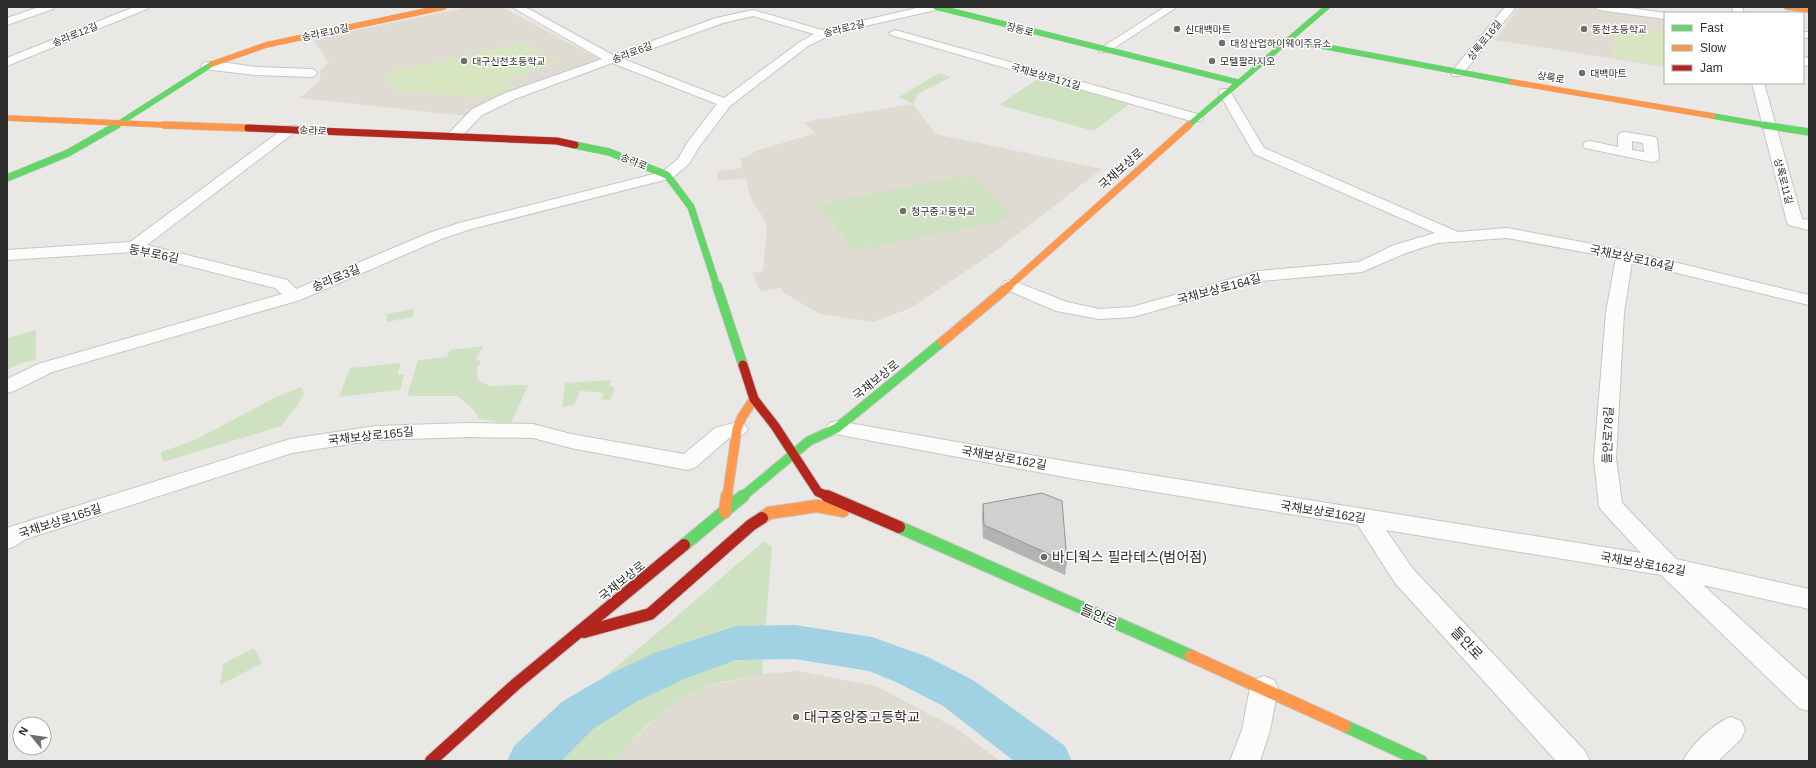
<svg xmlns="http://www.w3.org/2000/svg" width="1816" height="768" font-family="Arial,'Noto Sans KR',sans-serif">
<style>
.education{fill:#e0dbd2}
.green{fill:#cee2c2}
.pitch{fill:#d7e5c1}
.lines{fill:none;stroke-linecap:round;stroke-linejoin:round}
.river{fill:#a1d2e3;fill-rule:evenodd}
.street-casing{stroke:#c7c6c7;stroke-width:2}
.fast-far3-casing{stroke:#c7c6c7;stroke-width:6}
.fast-far2-casing{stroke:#c7c6c7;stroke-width:8}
.fast-far1-casing{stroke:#c7c6c7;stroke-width:11}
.fast-casing{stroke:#c7c6c7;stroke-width:14}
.slow-far3-casing{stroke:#c7c6c7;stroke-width:6}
.slow-far2-casing{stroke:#c7c6c7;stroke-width:8}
.slow-far1-casing{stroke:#c7c6c7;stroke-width:11}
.slow-casing{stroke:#c7c6c7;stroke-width:14}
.jam-far2-casing{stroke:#c7c6c7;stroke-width:8}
.jam-far1-casing{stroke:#c7c6c7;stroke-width:11}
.jam-casing{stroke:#c7c6c7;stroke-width:14}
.street{fill:#fcfcfb;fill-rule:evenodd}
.fast-far3{stroke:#63d668;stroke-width:5.5}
.fast-far2{stroke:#63d668;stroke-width:7}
.fast-far1{stroke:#63d668;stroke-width:9}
.fast{stroke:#63d668;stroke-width:12}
.slow-far3{stroke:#ff974d;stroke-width:5.5}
.slow-far2{stroke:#ff974d;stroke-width:7}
.slow-far1{stroke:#ff974d;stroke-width:9}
.slow{stroke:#ff974d;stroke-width:12}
.jam-far2{stroke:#b3261e;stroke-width:7}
.jam-far1{stroke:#b3261e;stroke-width:9}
.jam{stroke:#b3261e;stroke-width:12}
.wall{fill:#b5b3b1}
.building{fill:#d2d0ce;stroke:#939290}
.poi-dot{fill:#6f6e6d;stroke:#fff;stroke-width:1.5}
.labels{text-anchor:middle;stroke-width:3;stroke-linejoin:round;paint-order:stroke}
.far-street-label{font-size:10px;fill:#2d2d2d;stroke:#fff}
.far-poi-label{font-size:10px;fill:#2d2d2d;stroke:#fff;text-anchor:start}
.street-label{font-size:12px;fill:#2d2d2d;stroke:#fff}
.near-poi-label{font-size:14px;fill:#2d2d2d;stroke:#fff;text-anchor:start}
.near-street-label{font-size:14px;fill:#2d2d2d;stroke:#fff}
</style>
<rect width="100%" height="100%" fill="#eae8e5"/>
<g class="education">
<polygon points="469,7 502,7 601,60 483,103 467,116 299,98 319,82 321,69 329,63 313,39"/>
<polygon points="1519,7 1588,7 1665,17 1665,67 1495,40"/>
<polygon points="913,104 936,134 1102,169 1000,248 911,308 873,322 820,314 784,293 780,288 760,291 752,273 763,271 767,224 750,197 746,178 718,181 718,171 742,168 741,159 756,151 815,133 804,122"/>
<polygon points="799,671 876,686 956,728 1000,761 614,761 626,746 668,707 704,687 762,674"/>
</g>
<g class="green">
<polygon points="939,73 951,77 919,93 913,104 899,97"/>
<polygon points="1039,78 1131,103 1094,131 999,105"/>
<polygon points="962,176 972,177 1010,213 1004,221 853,251 819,204"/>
<polygon points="414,309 413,317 387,322 387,314"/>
<polygon points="36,330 36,360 25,362 7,370 7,338"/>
<polygon points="483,346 476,360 481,361 477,369 478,380 489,386 528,385 511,424 479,419 474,410 457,396 407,396 418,360 447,357 450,350"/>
<polygon points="401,363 397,375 404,375 400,390 339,397 350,368"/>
<polygon points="611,380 610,385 615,389 610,400 601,399 604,393 580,391 574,405 562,407 565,383"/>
<polygon points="301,387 304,393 297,406 281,426 163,462 161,452 195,440 274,398"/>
<path d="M764,541L772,547L762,674C744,678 720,681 703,688C668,703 638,731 614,761H518L610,672L668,624Z"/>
<polygon points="254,648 262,663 220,685 223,664"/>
</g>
<g class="pitch">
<polygon points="1616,24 1665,32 1665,66 1613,57"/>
<polygon points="525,42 555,63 503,81 516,87 482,98 394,90 385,74"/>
</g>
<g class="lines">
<polygon class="river" points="795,625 872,637 928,657 973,680 1065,746 1072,761 1014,761 943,706 898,683 869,671 795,659 736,660 684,679 636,702 593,729 561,761 507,761 514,746 563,701 606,676 654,653 736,626"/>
<g class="street-casing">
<g id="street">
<polygon points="39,7 54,7 53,9 7,25 7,18"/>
<polygon points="134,7 148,7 147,9 7,66 7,58"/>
<path d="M512,7H525L613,55L716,18L753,10L822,30L921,7H941L936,10L834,33L808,46L730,106L699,147L689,164L672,178L471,229L441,239L300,300L52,372L14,391L7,393V379L38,364L282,294L275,288L134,252L7,260V250L130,242L287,126H297L299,129L147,245L287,280L296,289L429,233L459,223L662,172L678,159L687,143L717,104L612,63L515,99L482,115L459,139H449L447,136L449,133L472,109L505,93L602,59ZM753,16L814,34L800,42L724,98L623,59L723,23Z"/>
<polygon points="1165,7 1177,7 1108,52 1100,52 1098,50"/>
<polygon points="1505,7 1516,7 1461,76 1453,76 1451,73 1453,70"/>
<polygon points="1594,7 1623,7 1666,13 1665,19 1599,10"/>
<polygon points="1732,7 1742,7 1744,13 1734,13"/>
<polygon points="895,30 1201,115 1203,118 1201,121 1191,121 891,35 889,33"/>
<rect x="1803" y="32" width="6" height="6"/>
<polygon points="1803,57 1809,58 1809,66 1803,65"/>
<polygon points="207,62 221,62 256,67 311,69 315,70 317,73 315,76 311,77 256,75 203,69 201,66 203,63"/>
<polygon points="1752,83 1764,83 1802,219 1809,220 1809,230 1789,225 1787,222"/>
<polygon points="1225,89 1230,90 1231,93 1264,148 1458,232 1507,228 1625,250 1809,295 1809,305 1632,262 1624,312 1616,459 1622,503 1676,559 1809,589 1809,609 1703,585 1809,681 1809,711 1799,708 1661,575 1386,530 1413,569 1585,751 1590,761 1556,761 1395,583 1358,525 1070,478 830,433 826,428 830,423 837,421 1070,462 1641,553 1603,512 1599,506 1594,459 1606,312 1616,258 1507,238 1437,243 1406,253 1362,272 1261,281 1133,317 1099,319 1056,311 1005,289 1002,285 1005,281 1011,280 1067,302 1099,309 1132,307 1259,271 1359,262 1394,245 1435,233 1254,154 1219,93 1220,90"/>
<path d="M1625,132L1655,137L1657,140L1659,158L1657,161L1652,162L1590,149L1585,148L1583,145L1585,142L1590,141L1618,147V136L1620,133ZM1632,141L1643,143L1644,152L1632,150Z"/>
<polygon points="737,422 744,424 748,429 744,434 729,438 696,467 688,470 571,448 533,438 468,437 375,440 292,453 26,539 15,546 7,549 7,528 10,527 290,439 375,426 468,423 533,424 571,434 684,454 715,428"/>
<polygon points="1264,676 1274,680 1278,688 1270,730 1260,761 1230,761 1242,730 1250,688 1254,680"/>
<path d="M1731,717L1741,721L1745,730L1741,739L1718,761H1683C1691,745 1714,723 1731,717Z"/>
</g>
</g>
<g class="fast-far3-casing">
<g id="fast-far3">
<polyline points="936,7 1237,82"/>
<polyline points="1290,40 1512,82"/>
<polyline points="1713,116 1770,126"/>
<polyline points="1189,125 1327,7"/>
<polyline points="115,126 212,64"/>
</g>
</g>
<g class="fast-far2-casing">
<g id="fast-far2">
<polyline points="1764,125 1809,132"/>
<polyline points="575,145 609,152 667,175 691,207 717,287"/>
<polyline points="7,178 68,153 117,125"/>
</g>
</g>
<g class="fast-far1-casing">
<g id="fast-far1">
<polyline points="717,286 743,365"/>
<polyline points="742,497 809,441 837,428 942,342"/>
</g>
</g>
<g class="fast-casing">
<g id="fast">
<polyline points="899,527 1191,656"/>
<polyline points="684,545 743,496"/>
<polyline points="1345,726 1421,761"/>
</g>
</g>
<g class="slow-far3-casing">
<g id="slow-far3">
<polyline points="1787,7 1809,10"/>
<polyline points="212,64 266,45 444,7"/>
<polyline points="1512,82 1713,116"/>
<polyline points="7,118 188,126"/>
</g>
</g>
<g class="slow-far2-casing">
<g id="slow-far2">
<polyline points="164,125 248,128"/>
<polyline points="1008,287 1189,125"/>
</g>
</g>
<g class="slow-far1-casing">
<g id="slow-far1">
<polyline points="942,342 1009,286"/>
<polyline points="727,497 737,429 742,417 754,399"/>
</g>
</g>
<g class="slow-casing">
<g id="slow">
<polyline points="725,512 727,496"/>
<polyline points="762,518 769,513 817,506 843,511"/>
<polyline points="1191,656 1345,726"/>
</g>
</g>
<g class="jam-far2-casing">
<polyline id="jam-far2" points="248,128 557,141 575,145"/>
</g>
<g class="jam-far1-casing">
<polyline id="jam-far1" points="743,365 754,399 775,426 818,492 830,497"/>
</g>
<g class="jam-casing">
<g id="jam">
<polyline points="827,496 899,527"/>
<polyline points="584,632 650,614 751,525 762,518"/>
<polyline points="431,761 516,684 684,545"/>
</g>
</g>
<use href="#street" class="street"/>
<use href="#fast-far3" class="fast-far3"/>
<use href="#fast-far2" class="fast-far2"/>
<use href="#fast-far1" class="fast-far1"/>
<use href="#fast" class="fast"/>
<use href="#slow-far3" class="slow-far3"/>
<use href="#slow-far2" class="slow-far2"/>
<use href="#slow-far1" class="slow-far1"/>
<use href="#slow" class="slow"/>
<use href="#jam-far2" class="jam-far2"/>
<use href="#jam-far1" class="jam-far1"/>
<use href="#jam" class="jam"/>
</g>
<polygon class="wall" points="983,504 1067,562 1065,575 983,538 982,517"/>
<polygon class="building" points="1042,493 1062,501 1067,562 984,525 983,504"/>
<g class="poi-dot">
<circle cx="1177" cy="29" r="4"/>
<circle cx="1584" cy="29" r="4"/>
<circle cx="1222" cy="43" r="4"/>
<circle cx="464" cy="61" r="4"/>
<circle cx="1212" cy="61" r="4"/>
<circle cx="1582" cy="73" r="4"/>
<circle cx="903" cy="211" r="4"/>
<circle cx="1044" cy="557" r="4"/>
<circle cx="796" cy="717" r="4"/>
</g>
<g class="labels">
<g class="far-street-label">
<text transform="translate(844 28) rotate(-15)" y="4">송라로2길</text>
<text transform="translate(1020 29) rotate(14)" y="4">장등로</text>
<text transform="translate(325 32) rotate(-12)" y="4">송라로10길</text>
<text transform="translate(75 34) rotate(-22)" y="4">송라로12길</text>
<text transform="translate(1484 40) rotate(-51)" y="4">상록로16길</text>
<text transform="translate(632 52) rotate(-21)" y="4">송라로6길</text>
<text transform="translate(1046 76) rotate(16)" y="4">국채보상로171길</text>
<text transform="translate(1551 77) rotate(10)" y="4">상록로</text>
<text transform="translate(313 130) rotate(3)" y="4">송라로</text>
<text transform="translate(634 161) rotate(22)" y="4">송라로</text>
<text transform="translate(1784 181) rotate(75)" y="4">상록로11길</text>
</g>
<g class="far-poi-label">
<text x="1185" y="33">신대백마트</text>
<text x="1592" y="33">동천초등학교</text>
<text x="1230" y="47">대성산업하이웨이주유소</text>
<text x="472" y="65">대구신천초등학교</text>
<text x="1220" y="65">모텔팔라지오</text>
<text x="1590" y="77">대백마트</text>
<text x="911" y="215">청구중고등학교</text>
</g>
<g class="street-label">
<text transform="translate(1121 169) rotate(-42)" y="4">국채보상로</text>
<text transform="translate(154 254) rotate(11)" y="4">동부로6길</text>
<text transform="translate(1632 258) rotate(12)" y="4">국채보상로164길</text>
<text transform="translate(336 278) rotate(-23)" y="4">송라로3길</text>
<text transform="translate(1219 289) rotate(-15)" y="4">국채보상로164길</text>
<text transform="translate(876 380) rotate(-39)" y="4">국채보상로</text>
<text transform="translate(1608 435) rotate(-88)" y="4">들안로78길</text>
<text transform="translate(371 436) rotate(-6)" y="4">국채보상로165길</text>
<text transform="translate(1004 458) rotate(10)" y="4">국채보상로162길</text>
<text transform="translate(1323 512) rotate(9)" y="4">국채보상로162길</text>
<text transform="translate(60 521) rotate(-18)" y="4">국채보상로165길</text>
<text transform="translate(1643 564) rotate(10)" y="4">국채보상로162길</text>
<text transform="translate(622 581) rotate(-39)" y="4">국채보상로</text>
</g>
<g class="near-poi-label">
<text x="1052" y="562">바디웍스 필라테스(범어점)</text>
<text x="804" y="722">대구중앙중고등학교</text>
</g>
<g class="near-street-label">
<text transform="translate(1099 616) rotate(24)" y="5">들안로</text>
<text transform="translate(1467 643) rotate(47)" y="5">들안로</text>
</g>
</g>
<rect width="1816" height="768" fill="none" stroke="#2d2d2d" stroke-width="16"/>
<rect x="1664" y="12" width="140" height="72" fill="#ffffff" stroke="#ababab"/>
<rect x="1672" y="25" width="20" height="6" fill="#63d668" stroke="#ababab"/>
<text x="1700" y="32" font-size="12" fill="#2d2d2d">Fast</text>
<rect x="1672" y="45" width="20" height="6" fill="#ff974d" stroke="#ababab"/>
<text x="1700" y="52" font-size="12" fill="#2d2d2d">Slow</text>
<rect x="1672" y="65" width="20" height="6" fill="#b3261e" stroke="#ababab"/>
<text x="1700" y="72" font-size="12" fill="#2d2d2d">Jam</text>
<g transform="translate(32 736) rotate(299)"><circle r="19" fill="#ffffff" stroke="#ababab"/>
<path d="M0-3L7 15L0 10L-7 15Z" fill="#6f6e6d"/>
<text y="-6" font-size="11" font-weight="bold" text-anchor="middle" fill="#2d2d2d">N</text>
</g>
</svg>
